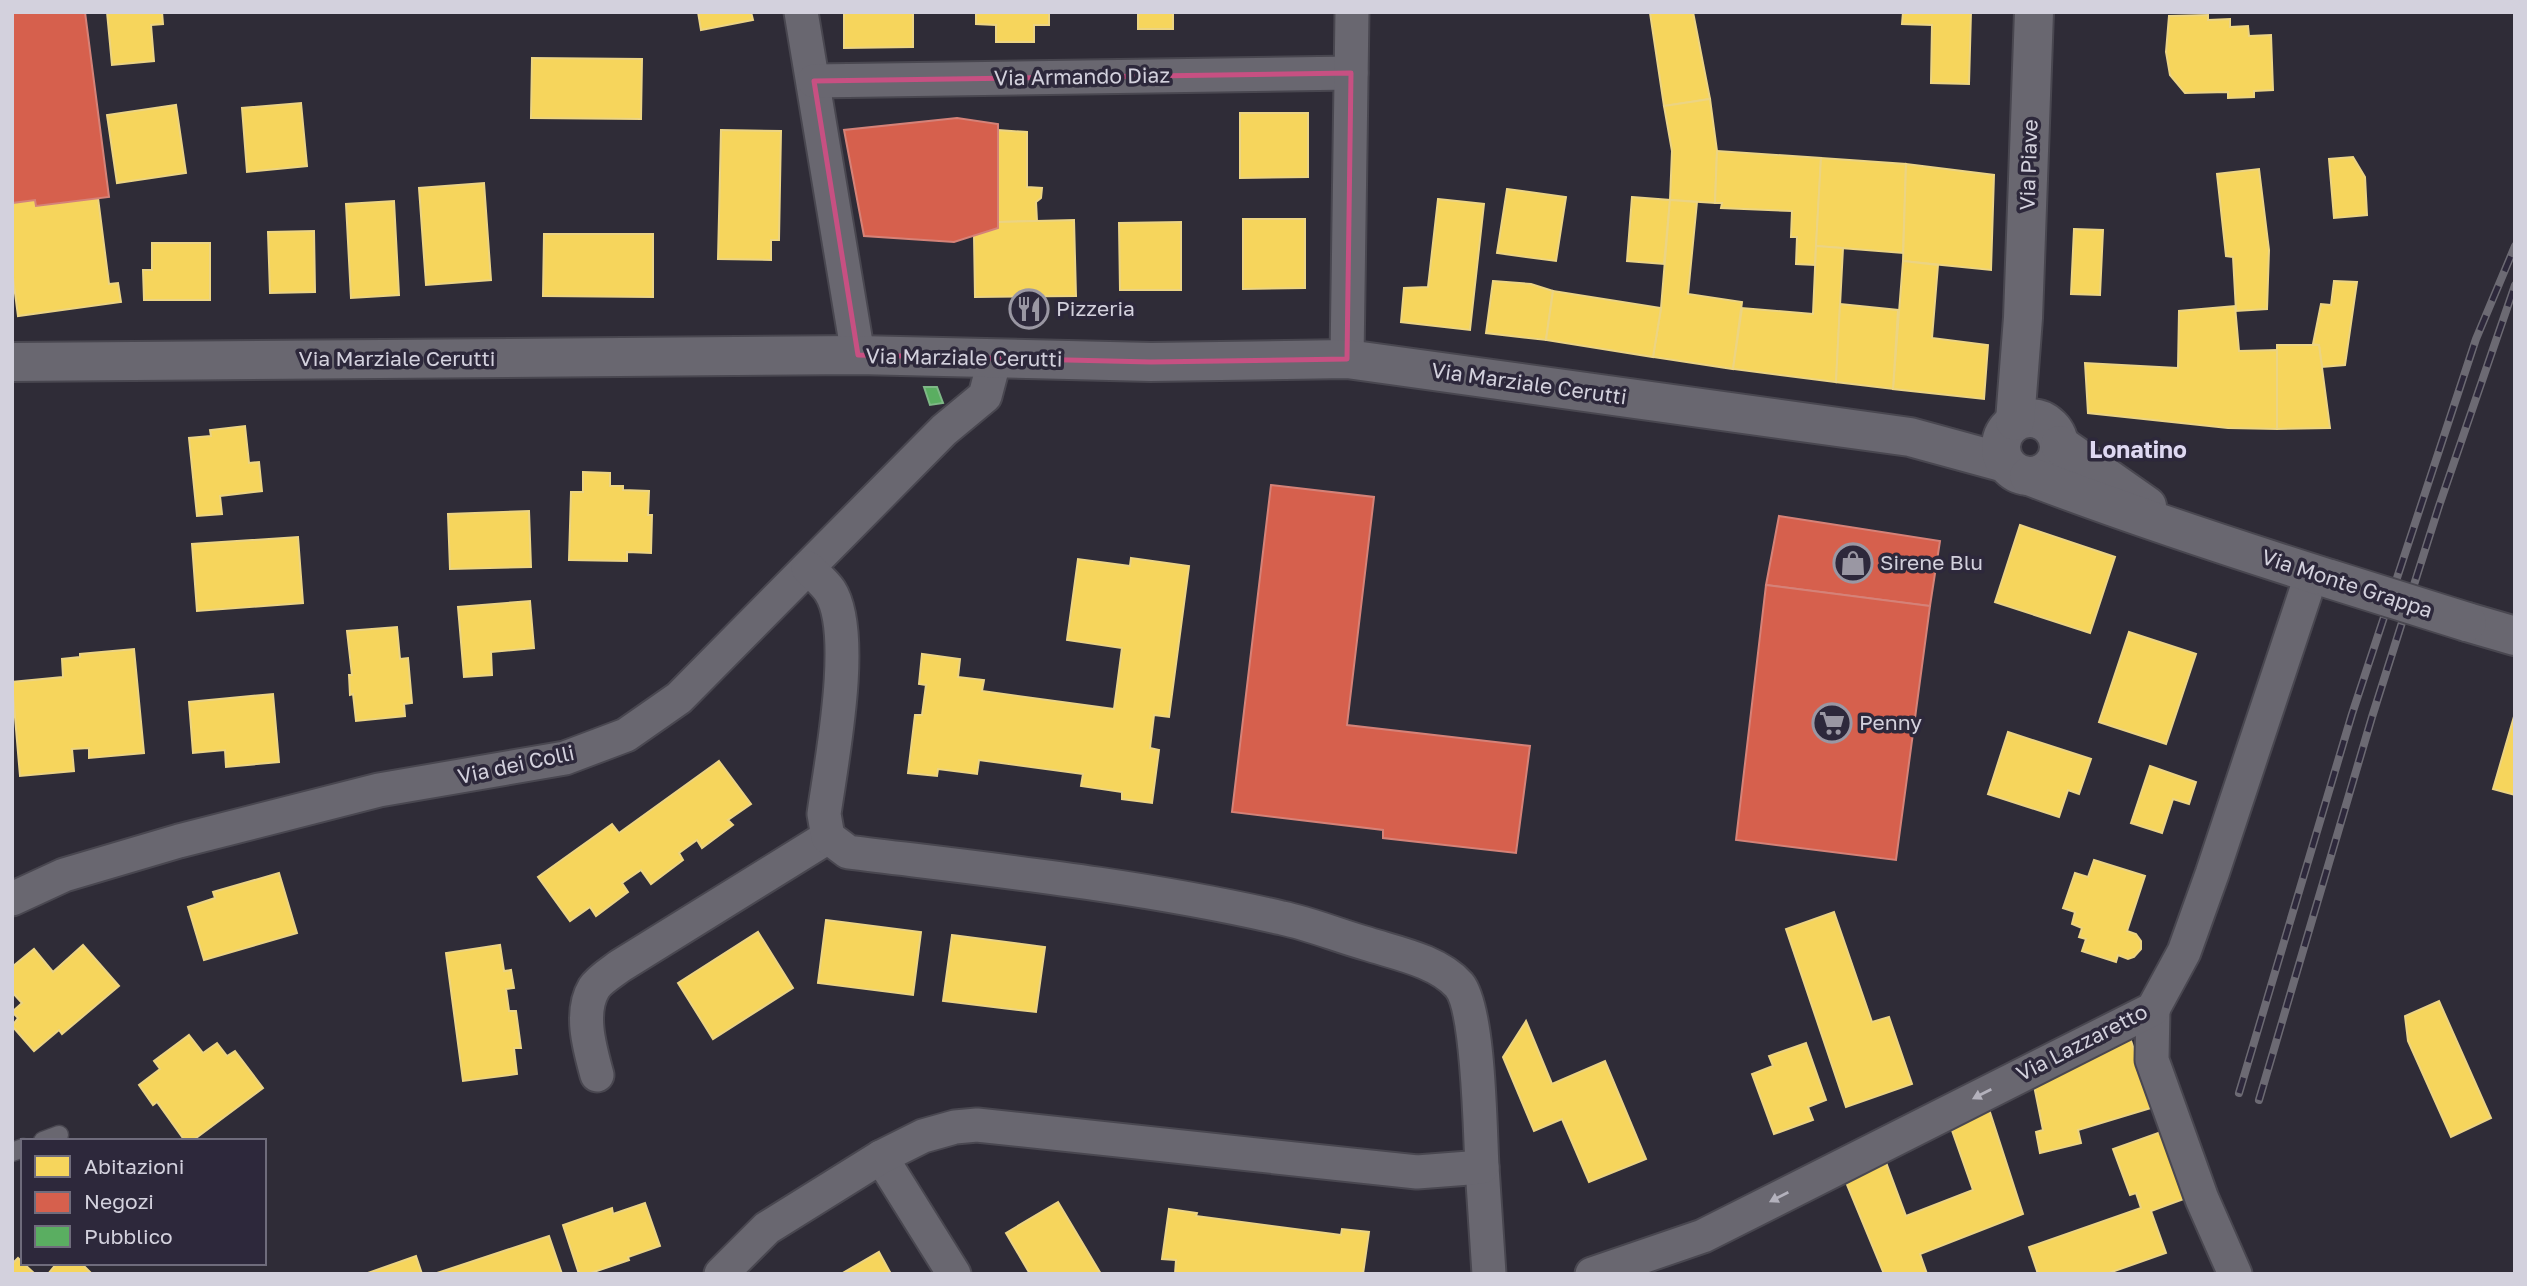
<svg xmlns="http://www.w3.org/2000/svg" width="2527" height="1286" font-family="'Golos Text',sans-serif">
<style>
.homes{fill:#f6d55c;stroke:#ecd483;stroke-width:2}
.shops{fill:#d6604d;stroke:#d58278;stroke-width:2}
.public{fill:#5aae61;stroke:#7eb886;stroke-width:2}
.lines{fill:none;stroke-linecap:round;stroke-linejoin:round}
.service-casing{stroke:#494750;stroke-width:21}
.minor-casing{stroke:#494750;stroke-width:37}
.tertiary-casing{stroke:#494750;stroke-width:42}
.secondary-casing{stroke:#494750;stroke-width:42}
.service{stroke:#696770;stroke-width:18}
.minor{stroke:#696770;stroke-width:33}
.tertiary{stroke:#696770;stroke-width:38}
.secondary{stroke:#696770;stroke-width:38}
.rail-casing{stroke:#6c6a73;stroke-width:8}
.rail{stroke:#2d283b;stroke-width:5;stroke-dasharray:16;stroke-linecap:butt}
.secondary-bridge-casing{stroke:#494750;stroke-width:42;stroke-linecap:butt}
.secondary-bridge{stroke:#696770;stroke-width:38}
.oneway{fill:#b3b1bc}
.marked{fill:none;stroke:#c75082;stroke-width:5;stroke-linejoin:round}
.labels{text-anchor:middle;stroke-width:7;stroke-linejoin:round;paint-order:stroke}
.street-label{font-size:21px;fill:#d3d1dd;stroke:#2d283b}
.poi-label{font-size:21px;fill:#d3d1dd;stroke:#2d283b;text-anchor:start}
.neighbourhood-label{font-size:23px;font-weight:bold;fill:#ded8f1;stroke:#2d283b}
</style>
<rect width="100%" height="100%" fill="#2f2c37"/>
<g class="homes">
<polygon points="107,12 162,12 163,24 151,25 154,61 112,65"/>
<polygon points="698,12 751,12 753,20 701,30"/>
<polygon points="844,12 913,12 913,47 844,48"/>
<polygon points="976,12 1049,12 1049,25 1034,25 1034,42 996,42 996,25 976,24"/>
<rect x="1138" y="12" width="35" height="17"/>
<polygon points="1693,12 1710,99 1664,106 1650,13"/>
<polygon points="1903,12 1971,12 1969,84 1931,83 1932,25 1902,24"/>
<polygon points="2208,15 2208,20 2230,19 2230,27 2248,26 2249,36 2271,35 2273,90 2254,91 2254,97 2228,98 2228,92 2185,93 2170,75 2166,52 2169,16"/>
<polygon points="532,58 642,59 641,119 531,118"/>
<polygon points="1710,99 1717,151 1715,203 1670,200 1672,151 1664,106"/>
<polygon points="301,103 307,166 247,172 242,108"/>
<polygon points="176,105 186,173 117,183 107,115"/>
<polygon points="1240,113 1308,113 1308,177 1240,178"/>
<polygon points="721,130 781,131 779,240 771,240 771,260 718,259"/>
<polygon points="998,130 1027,132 1027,187 1042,188 1041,198 1036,202 1037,221 998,222"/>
<polygon points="1717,151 1821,158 1815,265 1796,264 1797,237 1791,237 1792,211 1721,208 1722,203 1715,203"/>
<polygon points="2353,157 2365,177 2367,215 2334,218 2329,159"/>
<polygon points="1821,158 1906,164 1903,253 1816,246"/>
<polygon points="1906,164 1994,175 1991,270 1903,261"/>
<polygon points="2259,169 2269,250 2267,309 2236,311 2233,257 2226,256 2217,174"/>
<polygon points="484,183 491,280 426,285 419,188"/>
<polygon points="1507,189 1566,197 1556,261 1497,253"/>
<polygon points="1632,197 1670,200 1664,264 1627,261"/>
<polygon points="98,198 109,284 118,283 121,302 18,316 12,270 12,203 35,200 36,206"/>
<polygon points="1438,199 1484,204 1470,330 1401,322 1404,288 1428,287"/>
<polygon points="1670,200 1697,202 1688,294 1742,302 1733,369 1653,357 1661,308"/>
<polygon points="394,201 399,295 351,298 346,204"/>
<polygon points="1243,219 1305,219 1305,288 1243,289"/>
<polygon points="1074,220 1076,296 975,297 974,235 998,228 998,222"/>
<polygon points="1181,222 1181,290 1120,290 1119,223"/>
<polygon points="2074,229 2103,230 2100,295 2071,294"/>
<polygon points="314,231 315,292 270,293 268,232"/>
<polygon points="544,234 653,234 653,297 543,296"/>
<polygon points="152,243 210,243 210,300 144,300 143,270 152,270"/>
<polygon points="1816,246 1843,248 1836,382 1733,369 1742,308 1813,314"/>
<polygon points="1903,261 1938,265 1932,338 1988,345 1984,399 1893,389"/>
<polygon points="1493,281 1531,284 1553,291 1546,340 1486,333"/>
<polygon points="2334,281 2357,282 2345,365 2322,367 2319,345 2313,344 2321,304 2331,305"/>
<polygon points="1553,291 1661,308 1653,357 1546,340"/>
<polygon points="1840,304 1898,310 1893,389 1836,382"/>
<polygon points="2235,306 2239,351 2277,350 2277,429 2228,428 2088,413 2085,363 2178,368 2179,311"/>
<polygon points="2277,345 2319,345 2330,428 2277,429"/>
<polygon points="245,426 249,463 259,462 262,491 220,496 222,514 197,516 189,438 211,436 210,430"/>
<polygon points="583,472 610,473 610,486 623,486 623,490 649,491 648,515 652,515 651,553 627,552 627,561 569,560 571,492 583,492"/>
<polygon points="529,511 531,567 450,569 448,514"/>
<polygon points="2020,525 2115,557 2090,633 1995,602"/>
<polygon points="298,537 303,603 197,611 192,544"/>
<polygon points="1131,558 1189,566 1169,717 1154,715 1150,748 1159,750 1152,803 1122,799 1122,792 1081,786 1083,774 979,760 977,774 938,769 937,776 908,773 915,715 922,715 926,685 919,684 922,654 960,659 958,677 984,680 982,691 1114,709 1122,648 1067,640 1078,559 1130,566"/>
<polygon points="530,601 534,648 491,652 492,675 464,677 458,607"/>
<polygon points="397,627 400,659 408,658 412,703 404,704 405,716 356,721 353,694 350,695 349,675 352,675 347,631"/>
<polygon points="2129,632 2196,654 2166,744 2099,722"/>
<polygon points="134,649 144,753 89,758 89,748 72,749 74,771 20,776 12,682 63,677 62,659 80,657 80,654"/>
<polygon points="273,694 279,762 226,767 225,750 193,753 189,702"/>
<polygon points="2515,713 2515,795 2493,789"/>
<polygon points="2008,732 2091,759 2079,794 2068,790 2059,817 1988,794"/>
<polygon points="719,761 751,804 728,820 733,825 702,848 697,840 679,853 683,860 651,884 641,870 622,883 628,892 596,916 590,907 570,921 538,877 612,824 619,833"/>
<polygon points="2150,766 2196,782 2189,804 2173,799 2162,833 2131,823"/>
<polygon points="2094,860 2145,876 2127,931 2136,934 2141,941 2141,949 2134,957 2128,959 2118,955 2116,962 2082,951 2086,939 2079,937 2082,928 2072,924 2075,912 2063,908 2075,873 2088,877"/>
<polygon points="279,873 297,933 204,960 188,907 215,898 213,892"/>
<polygon points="1834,912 1872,1022 1889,1017 1912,1084 1846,1107 1786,929"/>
<polygon points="826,920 921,932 913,995 818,983"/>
<polygon points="758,932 793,988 713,1039 678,983"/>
<polygon points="952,935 1045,947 1036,1012 943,1001"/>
<polygon points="83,945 119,986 62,1034 59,1030 34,1051 12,1026 18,1018 12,1012 22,1003 12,992 12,967 34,949 53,972"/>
<polygon points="500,945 504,971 511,970 514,988 506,989 509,1011 516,1011 521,1048 514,1048 517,1074 463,1081 446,953"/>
<polygon points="2439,1001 2491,1118 2451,1137 2408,1041 2405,1016"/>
<polygon points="1526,1021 1552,1084 1605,1061 1646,1159 1589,1182 1562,1119 1534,1131 1503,1057"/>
<polygon points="189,1035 203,1053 217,1043 227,1056 235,1051 263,1088 192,1141 185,1141 157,1102 153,1105 139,1085 160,1069 154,1061"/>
<polygon points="2129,1035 2154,1107 2078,1130 2081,1143 2040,1153 2036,1132 2043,1130 2033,1081"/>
<polygon points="1806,1043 1826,1100 1808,1107 1813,1120 1774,1134 1752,1074 1773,1066 1769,1056"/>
<polygon points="1987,1103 2023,1214 1920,1254 1927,1274 1884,1274 1843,1175 1884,1157 1906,1216 1973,1190 1949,1122"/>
<polygon points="2161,1132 2184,1199 2151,1211 2166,1253 2106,1274 2038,1274 2029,1247 2141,1208 2136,1193 2130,1195 2113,1149"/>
<polygon points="1058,1202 1101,1274 1030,1274 1006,1233"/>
<polygon points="645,1203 660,1246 628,1257 629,1260 588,1274 579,1274 563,1225 612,1208 613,1214"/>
<polygon points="1169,1209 1197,1213 1196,1216 1341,1235 1342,1229 1369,1232 1363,1274 1175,1274 1176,1260 1162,1259"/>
<polygon points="549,1236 562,1274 434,1274"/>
<polygon points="879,1252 891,1274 841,1274"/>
<polygon points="416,1256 422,1274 365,1274"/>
<polygon points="18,1258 23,1263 35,1274 12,1274 12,1264"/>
<polygon points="57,1263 81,1263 92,1274 48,1274"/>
</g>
<g class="shops">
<polygon points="12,12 85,12 109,197 36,206 35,200 12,203"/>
<polygon points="957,118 998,124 998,228 954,242 864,236 844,130"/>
<polygon points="1271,485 1374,497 1347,725 1530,746 1516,853 1383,838 1383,830 1232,812"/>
<polygon points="1779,516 1940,541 1930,606 1766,585"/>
<polygon points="1766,585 1930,606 1896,860 1736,840"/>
</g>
<polygon class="public" points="924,387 937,387 943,403 930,405"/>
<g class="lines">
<g class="service-casing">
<g id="service">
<polyline points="43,1141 59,1135"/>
<polyline points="12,1152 23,1148"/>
</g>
</g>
<g class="minor-casing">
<g id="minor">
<polyline points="801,12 858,355"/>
<polyline points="814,81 1351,73"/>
<polyline points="1347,359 1352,12"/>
<polyline points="12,899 64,875 179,841 379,790 565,758 626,735 679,698 944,430 985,396 995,358"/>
<polyline points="2153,1009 2152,1060 2202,1199 2235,1274"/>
<path d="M597,1075C590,1049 579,1013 594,988C599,980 612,972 620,966L828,837"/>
<polyline points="881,1157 954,1274"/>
<polyline points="1482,1167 1489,1274"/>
<path d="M721,1274L767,1228L881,1157L923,1136L955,1127L977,1125L1417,1172L1482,1167C1480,1131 1479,1009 1459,985C1438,961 1396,953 1368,944C1339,936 1311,924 1282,918C1139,885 992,870 848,852L828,837L824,814C831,763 857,633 830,591C825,583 815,575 808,568"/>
<polyline points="1592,1274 1703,1236 2153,1009 2184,952 2212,874 2312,573"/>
</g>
</g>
<g class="tertiary-casing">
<polyline id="tertiary" points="12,362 858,355 1151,362 1347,359 1910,437 2005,463"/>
</g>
<g class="secondary-casing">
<g id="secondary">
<circle cx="2030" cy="447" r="29"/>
<polyline points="2015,421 2023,318 2034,12"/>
<polyline points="2060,445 2147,506"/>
<path d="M2029,476C2128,514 2229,547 2330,579"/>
<polyline points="2467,622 2515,636"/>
</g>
</g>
<use href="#service" class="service"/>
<use href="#minor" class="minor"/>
<use href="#tertiary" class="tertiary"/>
<use href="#secondary" class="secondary"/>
<g class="rail-casing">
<g id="rail">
<polyline points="2239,1093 2352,714 2476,339 2515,246"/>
<polyline points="2259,1100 2372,717 2439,506 2515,285"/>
</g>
</g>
<use href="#rail" class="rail"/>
<g class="secondary-bridge-casing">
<polyline id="secondary-bridge" points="2330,579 2467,622"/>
</g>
<use href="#secondary-bridge" class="secondary-bridge"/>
</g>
<defs><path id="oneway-solid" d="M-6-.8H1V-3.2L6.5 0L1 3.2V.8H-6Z" transform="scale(1.75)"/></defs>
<g class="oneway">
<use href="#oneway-solid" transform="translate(1982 1094) rotate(153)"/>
<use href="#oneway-solid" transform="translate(1779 1197) rotate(153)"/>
</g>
<path class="marked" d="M1351,73L1347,359L1151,362L858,355L814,81Z"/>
<defs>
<g id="restaurant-ring" transform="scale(2.0125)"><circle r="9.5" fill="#2d283b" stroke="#9a97a3" stroke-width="1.5"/><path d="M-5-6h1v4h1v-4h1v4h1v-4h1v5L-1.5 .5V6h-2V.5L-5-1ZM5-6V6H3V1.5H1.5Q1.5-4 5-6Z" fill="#9a97a3"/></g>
<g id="shop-ring" transform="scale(2.0125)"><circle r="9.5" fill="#2d283b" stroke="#9a97a3" stroke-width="1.5"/><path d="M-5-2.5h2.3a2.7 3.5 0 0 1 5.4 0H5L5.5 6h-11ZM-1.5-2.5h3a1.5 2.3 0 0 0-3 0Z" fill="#9a97a3"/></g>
<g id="supermarket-ring" transform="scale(2.0125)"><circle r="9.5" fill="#2d283b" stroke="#9a97a3" stroke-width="1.5"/><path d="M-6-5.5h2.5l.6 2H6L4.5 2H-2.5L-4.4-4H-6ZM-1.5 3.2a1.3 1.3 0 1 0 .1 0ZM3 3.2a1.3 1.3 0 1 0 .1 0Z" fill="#9a97a3"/></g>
</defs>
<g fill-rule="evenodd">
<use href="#restaurant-ring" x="1029" y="309"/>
<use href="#shop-ring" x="1853" y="563"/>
<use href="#supermarket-ring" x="1832" y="723"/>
</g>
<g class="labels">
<g class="street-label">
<text transform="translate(1082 77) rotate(-1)" y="7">Via Armando Diaz</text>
<text transform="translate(2029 165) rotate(-88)" y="7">Via Piave</text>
<text transform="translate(964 358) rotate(1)" y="7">Via Marziale Cerutti</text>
<text x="397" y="366">Via Marziale Cerutti</text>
<text transform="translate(1529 384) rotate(8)" y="7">Via Marziale Cerutti</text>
<text transform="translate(2347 584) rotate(18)" y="7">Via Monte Grappa</text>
<text transform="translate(516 765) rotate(-12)" y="7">Via dei Colli</text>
<text transform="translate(2082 1043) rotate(-27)" y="7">Via Lazzaretto</text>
</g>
<g class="poi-label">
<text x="1056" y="316">Pizzeria</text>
<text x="1880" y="570">Sirene Blu</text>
<text x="1859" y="730">Penny</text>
</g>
<g class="neighbourhood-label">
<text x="2138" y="458">Lonatino</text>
</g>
</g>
<rect width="2527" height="1286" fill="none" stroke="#d3d1dd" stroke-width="28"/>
<rect x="21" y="1139" width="245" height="126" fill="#2d283b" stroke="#6f6c7c" stroke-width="2"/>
<rect x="35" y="1156" width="35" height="21" fill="#f6d55c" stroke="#6f6c7c" stroke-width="2"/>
<text x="84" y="1174" font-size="21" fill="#d3d1dd">Abitazioni</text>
<rect x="35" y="1192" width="35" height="21" fill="#d6604d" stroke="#6f6c7c" stroke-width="2"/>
<text x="84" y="1209" font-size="21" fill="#d3d1dd">Negozi</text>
<rect x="35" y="1226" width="35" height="21" fill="#5aae61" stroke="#6f6c7c" stroke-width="2"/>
<text x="84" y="1244" font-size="21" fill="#d3d1dd">Pubblico</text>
</svg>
